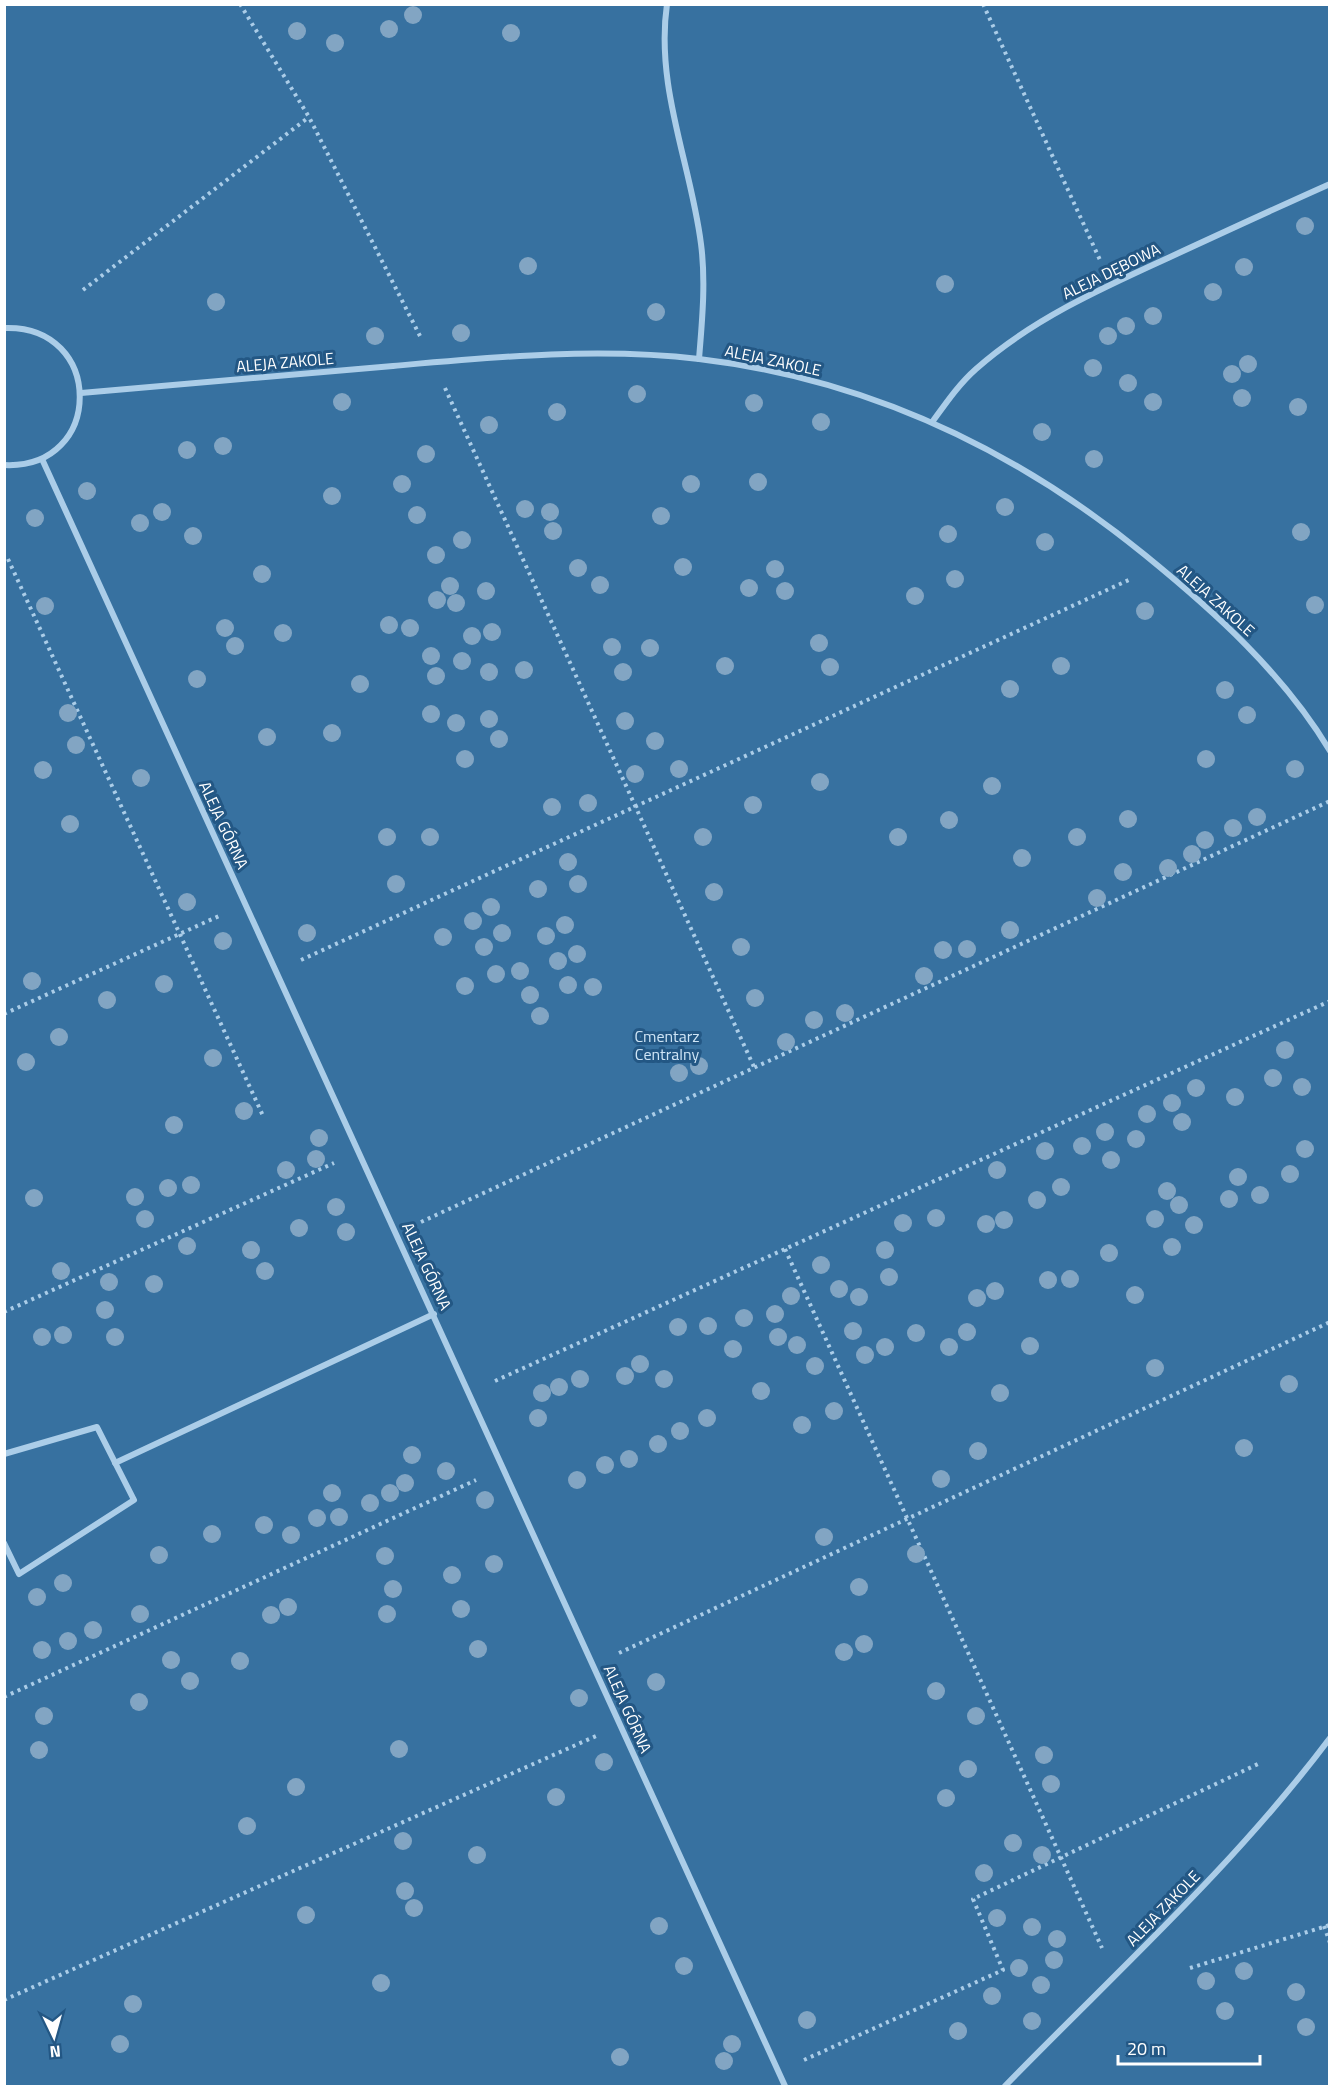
<svg xmlns="http://www.w3.org/2000/svg" width="1334" height="2091" font-family="'Titillium Web',sans-serif">
<style>
.green{fill:#3771a0}
.lines{fill:none;stroke-linecap:round;stroke-linejoin:round}
.path{stroke:#abcde8;stroke-width:4;stroke-dasharray:3 4.5;stroke-linecap:butt}
.street{stroke:#abcde8;stroke-width:6}
.tree{fill:#82a5c3}
.labels{text-anchor:middle;stroke-width:6;stroke-linejoin:round;paint-order:stroke}
.street-label{font-size:16px;fill:#fff;stroke:#235784}
.park-label{font-size:16px;fill:#cfe5f6;stroke:#235784}
</style>
<rect width="100%" height="100%" fill="#235784"/>
<rect class="green" x="5" y="5" width="1324" height="2081"/>
<g class="lines">
<g class="path">
<polyline points="240,4 309,117 420,336"/>
<polyline points="983,4 1100,260"/>
<polyline points="83,290 309,117"/>
<polyline points="445,388 754,1067"/>
<polyline points="8,559 264,1118"/>
<polyline points="301,960 1131,579"/>
<polyline points="4,1014 219,916"/>
<polyline points="421,1222 1330,801"/>
<polyline points="785,1249 1102,1948"/>
<polyline points="4,1312 334,1163"/>
<polyline points="495,1381 1330,1001"/>
<polyline points="619,1653 1330,1322"/>
<polyline points="4,1697 476,1480"/>
<polyline points="1324,1926 1330,1943"/>
<polyline points="1190,1968 1330,1925"/>
<polyline points="4,2000 596,1736"/>
<polyline points="804,2060 1003,1970 973,1899 1258,1764"/>
</g>
<g class="street">
<path d="M667,4C655,87 691,164 701,244C706,282 702,322 699,359"/>
<path d="M4,328C105,324 105,470 4,465"/>
<path d="M81,393C185,384 289,375 393,366C494,357 598,347 699,359C867,379 1015,449 1145,555C1215,612 1283,673 1330,751"/>
<path d="M933,421C946,403 959,384 976,369C1031,320 1102,288 1168,258C1222,233 1276,208 1330,184"/>
<polyline points="42,459 785,2086"/>
<polyline points="4,1454 97,1427 134,1500 19,1574 4,1543"/>
<polyline points="115,1463 434,1314"/>
<path d="M1005,2086C1116,1972 1234,1866 1330,1738"/>
</g>
</g>
<g class="tree">
<circle cx="413" cy="15" r="9"/>
<circle cx="389" cy="29" r="9"/>
<circle cx="297" cy="31" r="9"/>
<circle cx="511" cy="33" r="9"/>
<circle cx="335" cy="43" r="9"/>
<circle cx="1305" cy="226" r="9"/>
<circle cx="528" cy="266" r="9"/>
<circle cx="1244" cy="267" r="9"/>
<circle cx="945" cy="284" r="9"/>
<circle cx="1213" cy="292" r="9"/>
<circle cx="216" cy="302" r="9"/>
<circle cx="656" cy="312" r="9"/>
<circle cx="1153" cy="316" r="9"/>
<circle cx="1126" cy="326" r="9"/>
<circle cx="461" cy="333" r="9"/>
<circle cx="375" cy="336" r="9"/>
<circle cx="1108" cy="336" r="9"/>
<circle cx="1248" cy="364" r="9"/>
<circle cx="1093" cy="368" r="9"/>
<circle cx="1232" cy="374" r="9"/>
<circle cx="1128" cy="383" r="9"/>
<circle cx="637" cy="394" r="9"/>
<circle cx="1242" cy="398" r="9"/>
<circle cx="342" cy="402" r="9"/>
<circle cx="1153" cy="402" r="9"/>
<circle cx="754" cy="403" r="9"/>
<circle cx="1298" cy="407" r="9"/>
<circle cx="557" cy="412" r="9"/>
<circle cx="821" cy="422" r="9"/>
<circle cx="489" cy="425" r="9"/>
<circle cx="1042" cy="432" r="9"/>
<circle cx="223" cy="446" r="9"/>
<circle cx="187" cy="450" r="9"/>
<circle cx="426" cy="454" r="9"/>
<circle cx="1094" cy="459" r="9"/>
<circle cx="758" cy="482" r="9"/>
<circle cx="402" cy="484" r="9"/>
<circle cx="691" cy="484" r="9"/>
<circle cx="87" cy="491" r="9"/>
<circle cx="332" cy="496" r="9"/>
<circle cx="1005" cy="507" r="9"/>
<circle cx="525" cy="509" r="9"/>
<circle cx="162" cy="512" r="9"/>
<circle cx="550" cy="512" r="9"/>
<circle cx="417" cy="515" r="9"/>
<circle cx="661" cy="516" r="9"/>
<circle cx="35" cy="518" r="9"/>
<circle cx="140" cy="523" r="9"/>
<circle cx="553" cy="531" r="9"/>
<circle cx="1301" cy="532" r="9"/>
<circle cx="948" cy="534" r="9"/>
<circle cx="193" cy="536" r="9"/>
<circle cx="462" cy="540" r="9"/>
<circle cx="1045" cy="542" r="9"/>
<circle cx="436" cy="555" r="9"/>
<circle cx="683" cy="567" r="9"/>
<circle cx="578" cy="568" r="9"/>
<circle cx="775" cy="569" r="9"/>
<circle cx="262" cy="574" r="9"/>
<circle cx="955" cy="579" r="9"/>
<circle cx="600" cy="585" r="9"/>
<circle cx="450" cy="586" r="9"/>
<circle cx="749" cy="588" r="9"/>
<circle cx="486" cy="591" r="9"/>
<circle cx="785" cy="591" r="9"/>
<circle cx="915" cy="596" r="9"/>
<circle cx="437" cy="600" r="9"/>
<circle cx="456" cy="603" r="9"/>
<circle cx="1315" cy="605" r="9"/>
<circle cx="45" cy="606" r="9"/>
<circle cx="1145" cy="611" r="9"/>
<circle cx="389" cy="625" r="9"/>
<circle cx="225" cy="628" r="9"/>
<circle cx="410" cy="628" r="9"/>
<circle cx="492" cy="632" r="9"/>
<circle cx="283" cy="633" r="9"/>
<circle cx="472" cy="636" r="9"/>
<circle cx="819" cy="643" r="9"/>
<circle cx="235" cy="646" r="9"/>
<circle cx="612" cy="647" r="9"/>
<circle cx="650" cy="648" r="9"/>
<circle cx="431" cy="656" r="9"/>
<circle cx="462" cy="661" r="9"/>
<circle cx="725" cy="666" r="9"/>
<circle cx="1061" cy="666" r="9"/>
<circle cx="830" cy="667" r="9"/>
<circle cx="524" cy="670" r="9"/>
<circle cx="489" cy="672" r="9"/>
<circle cx="623" cy="672" r="9"/>
<circle cx="436" cy="676" r="9"/>
<circle cx="197" cy="679" r="9"/>
<circle cx="360" cy="684" r="9"/>
<circle cx="1010" cy="689" r="9"/>
<circle cx="1225" cy="690" r="9"/>
<circle cx="68" cy="713" r="9"/>
<circle cx="431" cy="714" r="9"/>
<circle cx="1247" cy="715" r="9"/>
<circle cx="489" cy="719" r="9"/>
<circle cx="625" cy="721" r="9"/>
<circle cx="456" cy="723" r="9"/>
<circle cx="332" cy="733" r="9"/>
<circle cx="267" cy="737" r="9"/>
<circle cx="499" cy="739" r="9"/>
<circle cx="655" cy="741" r="9"/>
<circle cx="76" cy="745" r="9"/>
<circle cx="465" cy="759" r="9"/>
<circle cx="1206" cy="759" r="9"/>
<circle cx="679" cy="769" r="9"/>
<circle cx="1295" cy="769" r="9"/>
<circle cx="43" cy="770" r="9"/>
<circle cx="635" cy="774" r="9"/>
<circle cx="141" cy="778" r="9"/>
<circle cx="820" cy="782" r="9"/>
<circle cx="992" cy="786" r="9"/>
<circle cx="588" cy="803" r="9"/>
<circle cx="753" cy="805" r="9"/>
<circle cx="552" cy="807" r="9"/>
<circle cx="1257" cy="817" r="9"/>
<circle cx="1128" cy="819" r="9"/>
<circle cx="949" cy="820" r="9"/>
<circle cx="70" cy="824" r="9"/>
<circle cx="1233" cy="828" r="9"/>
<circle cx="387" cy="837" r="9"/>
<circle cx="430" cy="837" r="9"/>
<circle cx="703" cy="837" r="9"/>
<circle cx="898" cy="837" r="9"/>
<circle cx="1077" cy="837" r="9"/>
<circle cx="1205" cy="840" r="9"/>
<circle cx="1192" cy="854" r="9"/>
<circle cx="1022" cy="858" r="9"/>
<circle cx="568" cy="862" r="9"/>
<circle cx="1168" cy="868" r="9"/>
<circle cx="1123" cy="872" r="9"/>
<circle cx="396" cy="884" r="9"/>
<circle cx="578" cy="884" r="9"/>
<circle cx="538" cy="889" r="9"/>
<circle cx="714" cy="892" r="9"/>
<circle cx="1097" cy="898" r="9"/>
<circle cx="187" cy="902" r="9"/>
<circle cx="491" cy="907" r="9"/>
<circle cx="473" cy="921" r="9"/>
<circle cx="565" cy="925" r="9"/>
<circle cx="1010" cy="930" r="9"/>
<circle cx="307" cy="933" r="9"/>
<circle cx="502" cy="933" r="9"/>
<circle cx="546" cy="936" r="9"/>
<circle cx="443" cy="937" r="9"/>
<circle cx="223" cy="941" r="9"/>
<circle cx="484" cy="947" r="9"/>
<circle cx="741" cy="947" r="9"/>
<circle cx="967" cy="949" r="9"/>
<circle cx="943" cy="950" r="9"/>
<circle cx="577" cy="954" r="9"/>
<circle cx="558" cy="961" r="9"/>
<circle cx="520" cy="971" r="9"/>
<circle cx="496" cy="974" r="9"/>
<circle cx="924" cy="976" r="9"/>
<circle cx="32" cy="981" r="9"/>
<circle cx="164" cy="984" r="9"/>
<circle cx="568" cy="985" r="9"/>
<circle cx="465" cy="986" r="9"/>
<circle cx="593" cy="987" r="9"/>
<circle cx="530" cy="995" r="9"/>
<circle cx="755" cy="998" r="9"/>
<circle cx="107" cy="1000" r="9"/>
<circle cx="845" cy="1013" r="9"/>
<circle cx="540" cy="1016" r="9"/>
<circle cx="814" cy="1020" r="9"/>
<circle cx="59" cy="1037" r="9"/>
<circle cx="786" cy="1042" r="9"/>
<circle cx="1285" cy="1050" r="9"/>
<circle cx="213" cy="1058" r="9"/>
<circle cx="26" cy="1062" r="9"/>
<circle cx="699" cy="1066" r="9"/>
<circle cx="679" cy="1073" r="9"/>
<circle cx="1273" cy="1078" r="9"/>
<circle cx="1302" cy="1087" r="9"/>
<circle cx="1196" cy="1088" r="9"/>
<circle cx="1235" cy="1097" r="9"/>
<circle cx="1172" cy="1103" r="9"/>
<circle cx="244" cy="1111" r="9"/>
<circle cx="1147" cy="1114" r="9"/>
<circle cx="1182" cy="1122" r="9"/>
<circle cx="174" cy="1125" r="9"/>
<circle cx="1105" cy="1132" r="9"/>
<circle cx="319" cy="1138" r="9"/>
<circle cx="1136" cy="1139" r="9"/>
<circle cx="1082" cy="1146" r="9"/>
<circle cx="1305" cy="1149" r="9"/>
<circle cx="1045" cy="1151" r="9"/>
<circle cx="316" cy="1159" r="9"/>
<circle cx="1111" cy="1160" r="9"/>
<circle cx="286" cy="1170" r="9"/>
<circle cx="997" cy="1170" r="9"/>
<circle cx="1290" cy="1174" r="9"/>
<circle cx="1238" cy="1177" r="9"/>
<circle cx="191" cy="1185" r="9"/>
<circle cx="1061" cy="1187" r="9"/>
<circle cx="168" cy="1188" r="9"/>
<circle cx="1167" cy="1191" r="9"/>
<circle cx="1260" cy="1195" r="9"/>
<circle cx="135" cy="1197" r="9"/>
<circle cx="34" cy="1198" r="9"/>
<circle cx="1229" cy="1199" r="9"/>
<circle cx="1037" cy="1200" r="9"/>
<circle cx="1179" cy="1205" r="9"/>
<circle cx="336" cy="1207" r="9"/>
<circle cx="936" cy="1218" r="9"/>
<circle cx="145" cy="1219" r="9"/>
<circle cx="1155" cy="1219" r="9"/>
<circle cx="1004" cy="1220" r="9"/>
<circle cx="903" cy="1223" r="9"/>
<circle cx="986" cy="1224" r="9"/>
<circle cx="1194" cy="1225" r="9"/>
<circle cx="299" cy="1228" r="9"/>
<circle cx="346" cy="1232" r="9"/>
<circle cx="187" cy="1246" r="9"/>
<circle cx="1172" cy="1247" r="9"/>
<circle cx="251" cy="1250" r="9"/>
<circle cx="885" cy="1250" r="9"/>
<circle cx="1109" cy="1253" r="9"/>
<circle cx="821" cy="1265" r="9"/>
<circle cx="61" cy="1271" r="9"/>
<circle cx="265" cy="1271" r="9"/>
<circle cx="889" cy="1277" r="9"/>
<circle cx="1070" cy="1279" r="9"/>
<circle cx="1048" cy="1280" r="9"/>
<circle cx="109" cy="1282" r="9"/>
<circle cx="154" cy="1284" r="9"/>
<circle cx="839" cy="1289" r="9"/>
<circle cx="995" cy="1291" r="9"/>
<circle cx="1135" cy="1295" r="9"/>
<circle cx="791" cy="1296" r="9"/>
<circle cx="859" cy="1297" r="9"/>
<circle cx="977" cy="1298" r="9"/>
<circle cx="105" cy="1310" r="9"/>
<circle cx="775" cy="1314" r="9"/>
<circle cx="744" cy="1318" r="9"/>
<circle cx="708" cy="1326" r="9"/>
<circle cx="678" cy="1327" r="9"/>
<circle cx="853" cy="1331" r="9"/>
<circle cx="967" cy="1332" r="9"/>
<circle cx="916" cy="1333" r="9"/>
<circle cx="63" cy="1335" r="9"/>
<circle cx="42" cy="1337" r="9"/>
<circle cx="115" cy="1337" r="9"/>
<circle cx="778" cy="1337" r="9"/>
<circle cx="797" cy="1345" r="9"/>
<circle cx="1030" cy="1346" r="9"/>
<circle cx="885" cy="1347" r="9"/>
<circle cx="949" cy="1347" r="9"/>
<circle cx="733" cy="1349" r="9"/>
<circle cx="865" cy="1355" r="9"/>
<circle cx="640" cy="1364" r="9"/>
<circle cx="815" cy="1366" r="9"/>
<circle cx="1155" cy="1368" r="9"/>
<circle cx="625" cy="1376" r="9"/>
<circle cx="580" cy="1379" r="9"/>
<circle cx="664" cy="1379" r="9"/>
<circle cx="1289" cy="1384" r="9"/>
<circle cx="559" cy="1387" r="9"/>
<circle cx="761" cy="1391" r="9"/>
<circle cx="542" cy="1393" r="9"/>
<circle cx="1000" cy="1393" r="9"/>
<circle cx="834" cy="1411" r="9"/>
<circle cx="538" cy="1418" r="9"/>
<circle cx="707" cy="1418" r="9"/>
<circle cx="802" cy="1425" r="9"/>
<circle cx="680" cy="1431" r="9"/>
<circle cx="658" cy="1444" r="9"/>
<circle cx="1244" cy="1448" r="9"/>
<circle cx="978" cy="1451" r="9"/>
<circle cx="412" cy="1455" r="9"/>
<circle cx="629" cy="1459" r="9"/>
<circle cx="605" cy="1465" r="9"/>
<circle cx="446" cy="1471" r="9"/>
<circle cx="941" cy="1479" r="9"/>
<circle cx="577" cy="1480" r="9"/>
<circle cx="405" cy="1483" r="9"/>
<circle cx="332" cy="1493" r="9"/>
<circle cx="390" cy="1493" r="9"/>
<circle cx="485" cy="1500" r="9"/>
<circle cx="370" cy="1503" r="9"/>
<circle cx="339" cy="1517" r="9"/>
<circle cx="317" cy="1518" r="9"/>
<circle cx="264" cy="1525" r="9"/>
<circle cx="212" cy="1534" r="9"/>
<circle cx="291" cy="1535" r="9"/>
<circle cx="824" cy="1537" r="9"/>
<circle cx="916" cy="1554" r="9"/>
<circle cx="159" cy="1555" r="9"/>
<circle cx="385" cy="1556" r="9"/>
<circle cx="494" cy="1564" r="9"/>
<circle cx="452" cy="1575" r="9"/>
<circle cx="63" cy="1583" r="9"/>
<circle cx="859" cy="1587" r="9"/>
<circle cx="393" cy="1589" r="9"/>
<circle cx="37" cy="1597" r="9"/>
<circle cx="288" cy="1607" r="9"/>
<circle cx="461" cy="1609" r="9"/>
<circle cx="140" cy="1614" r="9"/>
<circle cx="387" cy="1614" r="9"/>
<circle cx="271" cy="1615" r="9"/>
<circle cx="93" cy="1630" r="9"/>
<circle cx="68" cy="1641" r="9"/>
<circle cx="864" cy="1644" r="9"/>
<circle cx="478" cy="1649" r="9"/>
<circle cx="42" cy="1650" r="9"/>
<circle cx="844" cy="1652" r="9"/>
<circle cx="171" cy="1660" r="9"/>
<circle cx="240" cy="1661" r="9"/>
<circle cx="190" cy="1681" r="9"/>
<circle cx="656" cy="1682" r="9"/>
<circle cx="936" cy="1691" r="9"/>
<circle cx="579" cy="1698" r="9"/>
<circle cx="139" cy="1702" r="9"/>
<circle cx="44" cy="1716" r="9"/>
<circle cx="976" cy="1716" r="9"/>
<circle cx="399" cy="1749" r="9"/>
<circle cx="39" cy="1750" r="9"/>
<circle cx="1044" cy="1755" r="9"/>
<circle cx="604" cy="1762" r="9"/>
<circle cx="968" cy="1769" r="9"/>
<circle cx="1051" cy="1784" r="9"/>
<circle cx="296" cy="1787" r="9"/>
<circle cx="556" cy="1797" r="9"/>
<circle cx="946" cy="1798" r="9"/>
<circle cx="247" cy="1826" r="9"/>
<circle cx="403" cy="1841" r="9"/>
<circle cx="1013" cy="1843" r="9"/>
<circle cx="477" cy="1855" r="9"/>
<circle cx="1042" cy="1855" r="9"/>
<circle cx="984" cy="1873" r="9"/>
<circle cx="405" cy="1891" r="9"/>
<circle cx="414" cy="1908" r="9"/>
<circle cx="306" cy="1915" r="9"/>
<circle cx="997" cy="1918" r="9"/>
<circle cx="659" cy="1926" r="9"/>
<circle cx="1032" cy="1927" r="9"/>
<circle cx="1057" cy="1939" r="9"/>
<circle cx="1054" cy="1960" r="9"/>
<circle cx="684" cy="1966" r="9"/>
<circle cx="1019" cy="1968" r="9"/>
<circle cx="1244" cy="1971" r="9"/>
<circle cx="1206" cy="1981" r="9"/>
<circle cx="381" cy="1983" r="9"/>
<circle cx="1041" cy="1985" r="9"/>
<circle cx="1296" cy="1992" r="9"/>
<circle cx="992" cy="1996" r="9"/>
<circle cx="133" cy="2004" r="9"/>
<circle cx="1225" cy="2011" r="9"/>
<circle cx="807" cy="2020" r="9"/>
<circle cx="1032" cy="2021" r="9"/>
<circle cx="1306" cy="2027" r="9"/>
<circle cx="958" cy="2031" r="9"/>
<circle cx="120" cy="2044" r="9"/>
<circle cx="732" cy="2044" r="9"/>
<circle cx="620" cy="2057" r="9"/>
<circle cx="724" cy="2061" r="9"/>
</g>
<g class="labels">
<g class="street-label">
<text transform="translate(1111 271) rotate(-26)" y="6">ALEJA DĘBOWA</text>
<text transform="translate(773 360) rotate(12)" y="6">ALEJA ZAKOLE</text>
<text transform="translate(285 362) rotate(-5)" y="6">ALEJA ZAKOLE</text>
<text transform="translate(1216 600) rotate(42)" y="6">ALEJA ZAKOLE</text>
<text transform="translate(224 825) rotate(65)" y="6">ALEJA GÓRNA</text>
<text transform="translate(427 1266) rotate(65)" y="6">ALEJA GÓRNA</text>
<text transform="translate(628 1709) rotate(66)" y="6">ALEJA GÓRNA</text>
<text transform="translate(1163 1908) rotate(-46)" y="6">ALEJA ZAKOLE</text>
</g>
<g class="park-label">
<text x="667" y="1042">Cmentarz<tspan x="667" dy="18">Centralny</tspan></text>
</g>
</g>
<rect width="1334" height="2091" fill="none" stroke="#ffffff" stroke-width="12"/>
<g transform="translate(54 2037) rotate(175)" stroke="#235784" stroke-width="4.5" paint-order="stroke">
<path d="M0-4.5L10 22L0 15L-10 22Z" fill="#ffffff"/>
<text y="-9" font-size="16" font-weight="bold" text-anchor="middle" fill="#ffffff">N</text>
</g>
<path d="M1118 2055v9h142v-9" fill="none" stroke="#ffffff" stroke-width="3"/>
<text x="1127" y="2055" font-size="18" fill="#ffffff" stroke="#235784" stroke-width="4.5" paint-order="stroke">20 m</text>
</svg>
